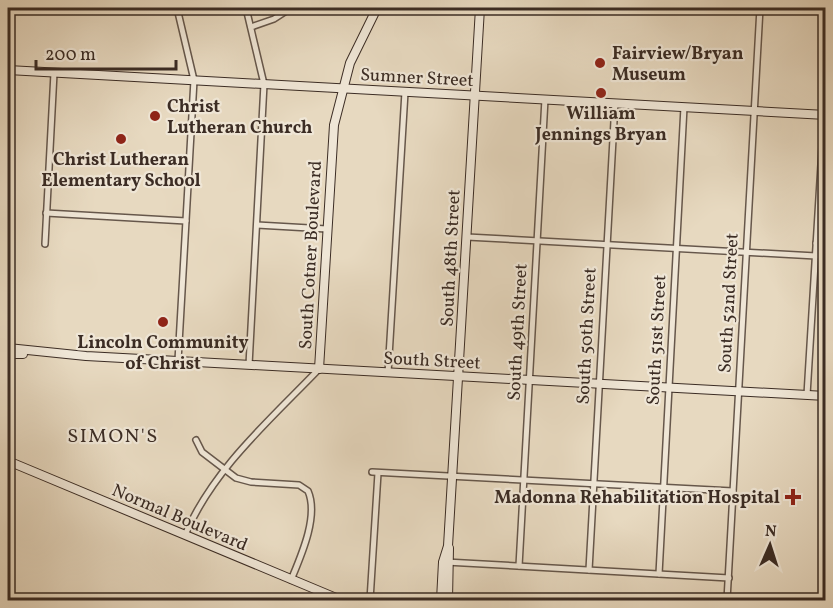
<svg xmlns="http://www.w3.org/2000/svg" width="833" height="608" font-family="Vollkorn,serif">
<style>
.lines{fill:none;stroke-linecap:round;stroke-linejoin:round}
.street-casing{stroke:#66574b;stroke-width:8}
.secondary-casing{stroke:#3b2c24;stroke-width:10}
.street{stroke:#efe6d6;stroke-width:5}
.secondary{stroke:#efe6d6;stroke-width:8}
.poi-dot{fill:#8f2418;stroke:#efe6d6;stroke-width:2}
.labels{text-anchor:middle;stroke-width:4.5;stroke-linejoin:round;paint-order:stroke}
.poi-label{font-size:18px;font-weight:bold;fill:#3b2c24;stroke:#efe6d6}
.street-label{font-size:18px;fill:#3b2c24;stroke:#efe6d6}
.neighbourhood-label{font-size:20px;letter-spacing:1.5px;fill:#3b2c24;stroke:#efe6d6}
</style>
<rect width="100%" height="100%" fill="#e7d9c0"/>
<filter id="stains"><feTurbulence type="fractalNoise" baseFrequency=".00333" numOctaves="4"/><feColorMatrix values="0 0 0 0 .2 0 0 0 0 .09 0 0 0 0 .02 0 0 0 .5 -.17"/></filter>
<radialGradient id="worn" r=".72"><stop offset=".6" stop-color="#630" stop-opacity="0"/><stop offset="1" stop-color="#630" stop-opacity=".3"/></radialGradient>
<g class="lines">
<g class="street-casing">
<g id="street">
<polyline points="156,8 177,9"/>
<polyline points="177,8 194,80 178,361"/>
<polyline points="246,8 264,84 249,365"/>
<polyline points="251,27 274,19 291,8"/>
<polyline points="46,213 186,221"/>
<polyline points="257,225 327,229"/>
<polyline points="467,237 816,256"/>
<polyline points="816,243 826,244"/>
<polyline points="45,244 54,73"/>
<polyline points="388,373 405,92"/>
<polyline points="807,395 824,115"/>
<path d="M196,440L202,452L236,478L251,482L299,485L308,491C319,516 301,556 291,580"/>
<polyline points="372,472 733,491"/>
<path d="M185,535C213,469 270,420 319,369"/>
<polyline points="446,562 729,578"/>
<polyline points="519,566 545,99"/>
<polyline points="589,570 615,103"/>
<polyline points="659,574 684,107"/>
<polyline points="370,600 378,473"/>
<polyline points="727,600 760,8"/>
</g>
</g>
<g class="secondary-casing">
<g id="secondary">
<polyline points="8,70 826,115"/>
<polyline points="8,348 86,356 826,396"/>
<polyline points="8,354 23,354"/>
<polyline points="319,369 334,125 350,63 377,8"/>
<polyline points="8,461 341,600"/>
<polyline points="441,600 443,562 448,546 480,8"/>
<polyline points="448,600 449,548"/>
</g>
</g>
<use href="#street" class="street"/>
<use href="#secondary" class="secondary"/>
</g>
<g class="poi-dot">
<circle cx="600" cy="63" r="6"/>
<circle cx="601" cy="93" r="6"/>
<circle cx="155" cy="116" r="6"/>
<circle cx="121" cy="139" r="6"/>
<circle cx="163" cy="322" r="6"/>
<path d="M790 488h6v6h6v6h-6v6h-6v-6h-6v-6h6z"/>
</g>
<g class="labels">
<g class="poi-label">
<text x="612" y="59" text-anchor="start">Fairview/Bryan<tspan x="612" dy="21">Museum</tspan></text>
<text x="167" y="112" text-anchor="start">Christ<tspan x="167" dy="21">Lutheran Church</tspan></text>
<text x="601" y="119">William<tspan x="601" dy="21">Jennings Bryan</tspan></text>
<text x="121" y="165">Christ Lutheran<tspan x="121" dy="21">Elementary School</tspan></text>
<text x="163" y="348">Lincoln Community<tspan x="163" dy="21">of Christ</tspan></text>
<text x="780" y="503" text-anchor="end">Madonna Rehabilitation Hospital</text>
</g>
<g class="street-label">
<text transform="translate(417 77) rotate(3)" y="6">Sumner Street</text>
<text transform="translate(310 255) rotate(-87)" y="6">South Cotner Boulevard</text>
<text transform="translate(450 258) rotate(-87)" y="6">South 48th Street</text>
<text transform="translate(728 303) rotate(-87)" y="6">South 52nd Street</text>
<text transform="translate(517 332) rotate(-87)" y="6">South 49th Street</text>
<text transform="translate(586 336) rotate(-87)" y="6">South 50th Street</text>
<text transform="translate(656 340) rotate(-87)" y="6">South 51st Street</text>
<text transform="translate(432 360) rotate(3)" y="6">South Street</text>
<text transform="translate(180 517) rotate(23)" y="6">Normal Boulevard</text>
</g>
<g class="neighbourhood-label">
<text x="113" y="442">SIMON'S</text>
</g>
</g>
<rect width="833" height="608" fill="none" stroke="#e7d9c0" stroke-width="30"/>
<rect x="9" y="9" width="815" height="590" fill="none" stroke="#3b2c24" stroke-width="3"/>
<rect x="15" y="15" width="803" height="578" fill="none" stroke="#3b2c24" stroke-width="1.5"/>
<g transform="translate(770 545) rotate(3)" stroke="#efe6d6" stroke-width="4.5" paint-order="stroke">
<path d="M0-4.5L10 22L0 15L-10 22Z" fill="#3b2c24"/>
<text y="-9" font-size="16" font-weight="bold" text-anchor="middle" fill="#3b2c24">N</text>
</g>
<path d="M36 60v9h140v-9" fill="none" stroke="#3b2c24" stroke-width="3"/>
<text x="45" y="60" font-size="18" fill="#3b2c24" stroke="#efe6d6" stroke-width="4.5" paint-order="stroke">200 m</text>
<rect width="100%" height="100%" filter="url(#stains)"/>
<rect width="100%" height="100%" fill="url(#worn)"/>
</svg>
